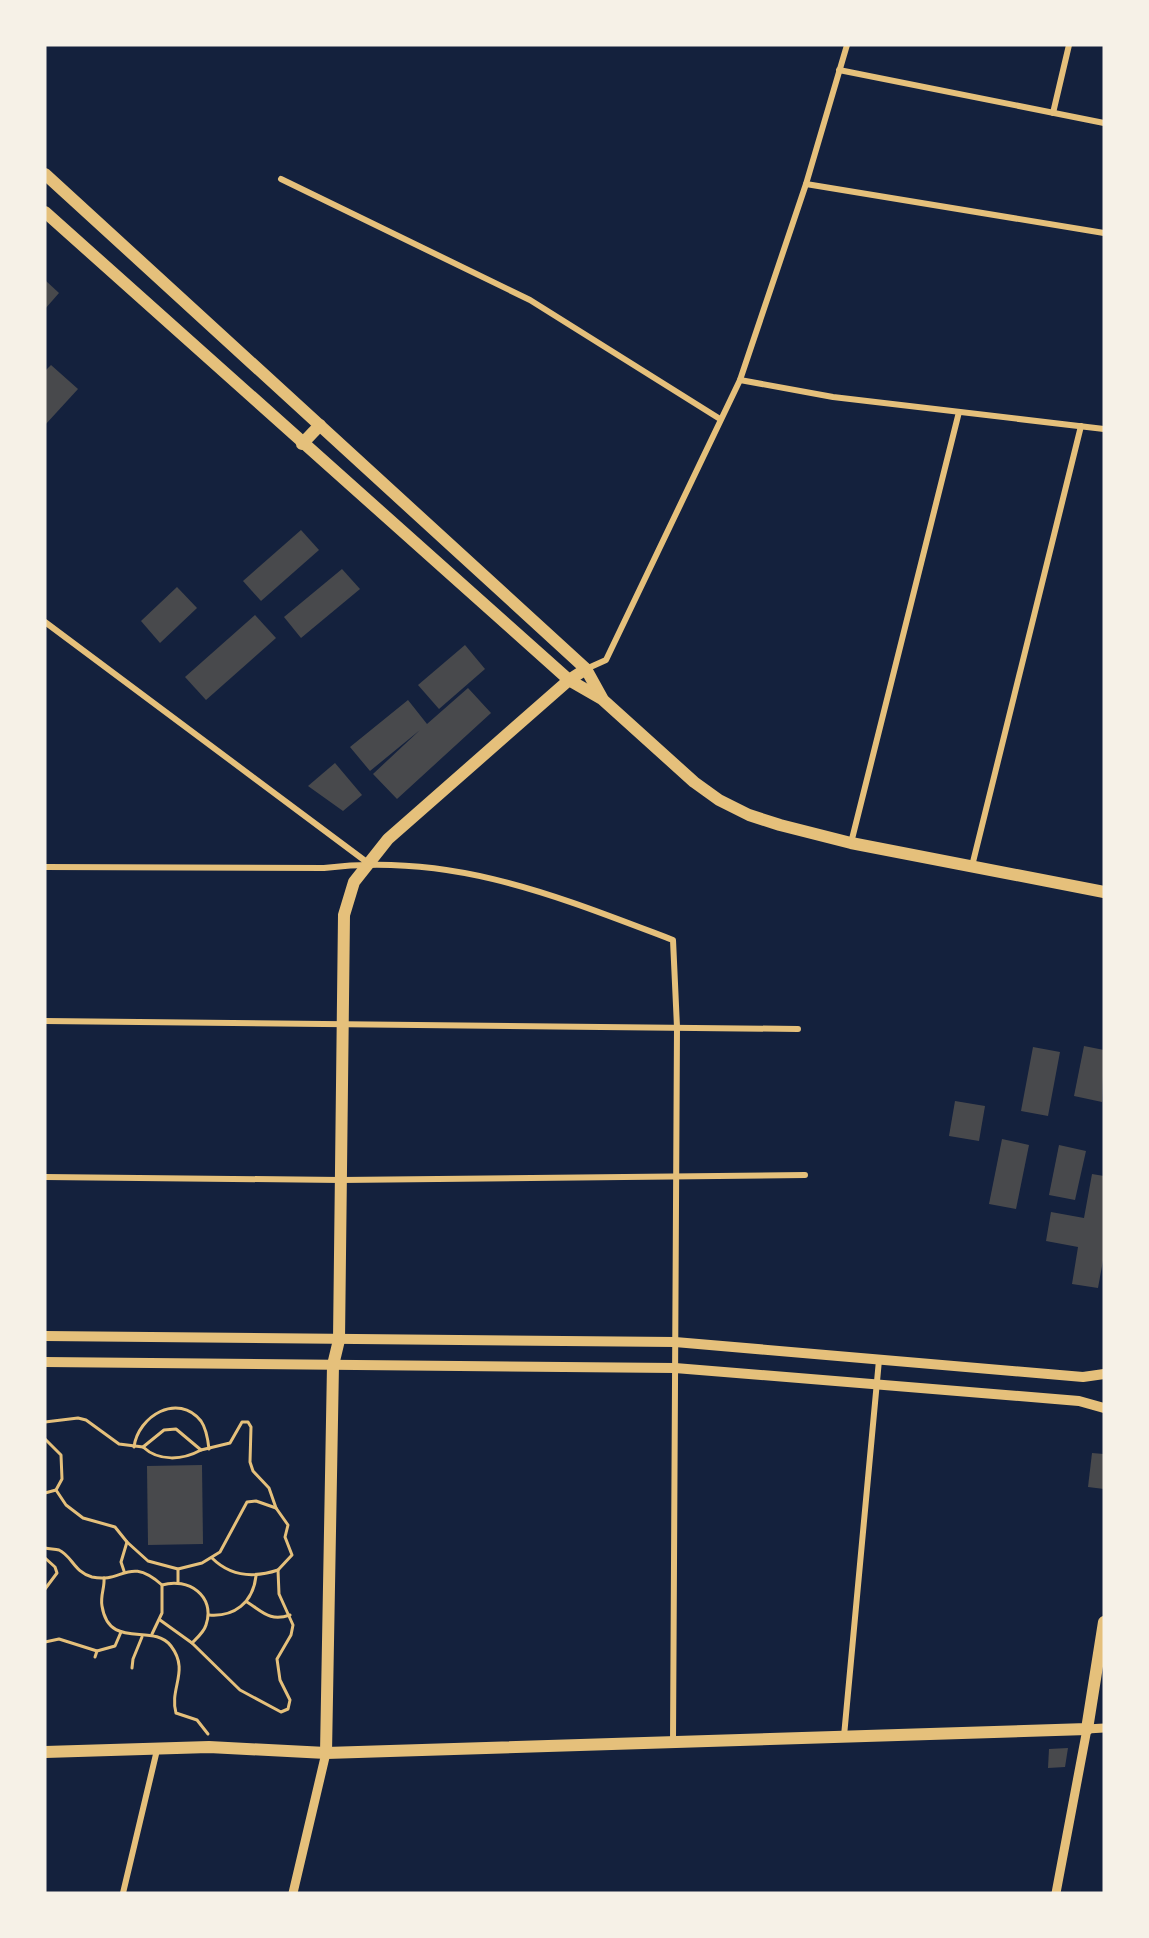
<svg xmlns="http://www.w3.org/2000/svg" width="1149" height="1938" font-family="'DejaVu Sans',sans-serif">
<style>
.building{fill:#48494c}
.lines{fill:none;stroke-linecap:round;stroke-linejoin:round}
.path{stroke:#e5c07b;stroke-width:3}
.minor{stroke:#e5c07b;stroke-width:6}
.tertiary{stroke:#e5c07b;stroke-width:9}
.secondary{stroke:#e5c07b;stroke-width:10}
.primary{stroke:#e5c07b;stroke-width:12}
</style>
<rect width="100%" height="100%" fill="#14213d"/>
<g class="building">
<polygon points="45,280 59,293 45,309"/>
<polygon points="51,365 78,389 45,425 45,371"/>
<polygon points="301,530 319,550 261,601 243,581"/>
<polygon points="342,569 360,589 301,638 284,617"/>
<polygon points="177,587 197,608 160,643 141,621"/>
<polygon points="255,615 276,638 206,700 185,677"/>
<polygon points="465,645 485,669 439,709 418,685"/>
<polygon points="468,688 491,713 397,799 373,774 420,730 370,771 350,747 408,700 427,724"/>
<polygon points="335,763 362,795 343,811 308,786"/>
<polygon points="1084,1046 1104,1050 1102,1102 1074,1096"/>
<polygon points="1033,1047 1060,1052 1048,1116 1021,1111"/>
<polygon points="955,1101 985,1106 979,1141 949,1136"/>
<polygon points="1002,1139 1029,1145 1016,1209 989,1204"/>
<polygon points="1059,1145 1086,1151 1075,1200 1049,1195"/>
<polygon points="1092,1174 1104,1176 1104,1255 1098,1288 1072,1284 1078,1247 1046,1241 1051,1212 1084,1218"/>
<polygon points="1092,1453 1104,1454 1104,1489 1088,1487"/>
<polygon points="202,1465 203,1544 148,1545 147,1466"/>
<polygon points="1068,1748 1065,1767 1048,1768 1049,1749"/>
</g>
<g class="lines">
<g class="path">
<path d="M45,1422L78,1418L86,1420L119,1444L143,1447L164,1430L176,1429L201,1450L230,1443L242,1422H248L251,1427L250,1462L253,1471L269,1488L276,1508L288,1525L285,1537L292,1555L278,1570L279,1594L293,1625L291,1635L277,1659L280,1680L290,1700L288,1709L281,1712L240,1690L192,1643C197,1638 204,1632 206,1625C216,1596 188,1577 162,1585C128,1555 123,1584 92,1577C74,1572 72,1556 59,1550C55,1549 49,1549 45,1548"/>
<polyline points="45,1439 61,1455 62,1479 56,1490 66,1505 83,1518 115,1527 127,1542 148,1561 178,1569 202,1563 220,1552 247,1502 256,1501 276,1508"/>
<path d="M134,1447C138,1416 178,1392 201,1421C206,1428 208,1440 209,1449"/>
<path d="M143,1447C159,1462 183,1460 201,1450"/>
<polyline points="45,1493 56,1490"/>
<polyline points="45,1558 55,1567 57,1573 45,1589"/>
<path d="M212,1558C231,1577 254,1578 278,1570"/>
<polyline points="124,1571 121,1562 127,1542"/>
<path d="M104,1578C105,1587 100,1596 102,1606C109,1651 153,1622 171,1646C190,1671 169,1688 176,1713L197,1720L208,1734"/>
<polyline points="178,1582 178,1569"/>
<path d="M247,1602C263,1612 270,1622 290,1615"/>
<path d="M209,1615C234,1617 253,1603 256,1576"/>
<polyline points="160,1620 192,1643"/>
<polyline points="152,1634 162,1613 162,1585"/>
<polyline points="45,1642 59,1639 97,1651"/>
<polyline points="95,1657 97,1651 115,1646 121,1632"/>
<polyline points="132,1668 133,1659 142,1637"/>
</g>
<g class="minor">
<polyline points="839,70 1104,123"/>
<polyline points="1053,113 1069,45"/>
<polyline points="281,179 530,300 720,419"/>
<polyline points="806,184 1104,233"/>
<polyline points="740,380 833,397 1104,429"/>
<polyline points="45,622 368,863"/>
<polyline points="586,669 606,660 740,380 806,184 847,45"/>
<polyline points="851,843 959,412"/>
<polyline points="972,866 1081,426"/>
<path d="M45,867L324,868C452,852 557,896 673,940L677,1027L673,1742"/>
<polyline points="45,1021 798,1029"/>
<polyline points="45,1177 341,1180 805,1175"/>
<polyline points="844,1736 879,1360"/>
<polyline points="123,1893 157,1750"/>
</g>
<g class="tertiary">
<polyline points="293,1893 326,1753"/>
<polyline points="1056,1893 1087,1729 1104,1728"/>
</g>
<g class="secondary">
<polyline points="45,1336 675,1342 1083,1377 1104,1374"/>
<polyline points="45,1362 675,1368 1079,1401 1104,1408"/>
</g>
<g class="primary">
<polyline points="45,174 586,669 602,698"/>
<polyline points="45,212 569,680 602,699 694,782 719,800 749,815 780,825 851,843 1104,892"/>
<polyline points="302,444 320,425"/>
<polyline points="45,1752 209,1747 326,1753 1087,1729 1104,1622"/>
<polyline points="326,1753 333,1365 339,1340 344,915 354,882 388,839 569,680 586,669"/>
</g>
</g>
<rect width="1149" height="1938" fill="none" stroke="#f6f1e7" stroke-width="93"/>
</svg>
